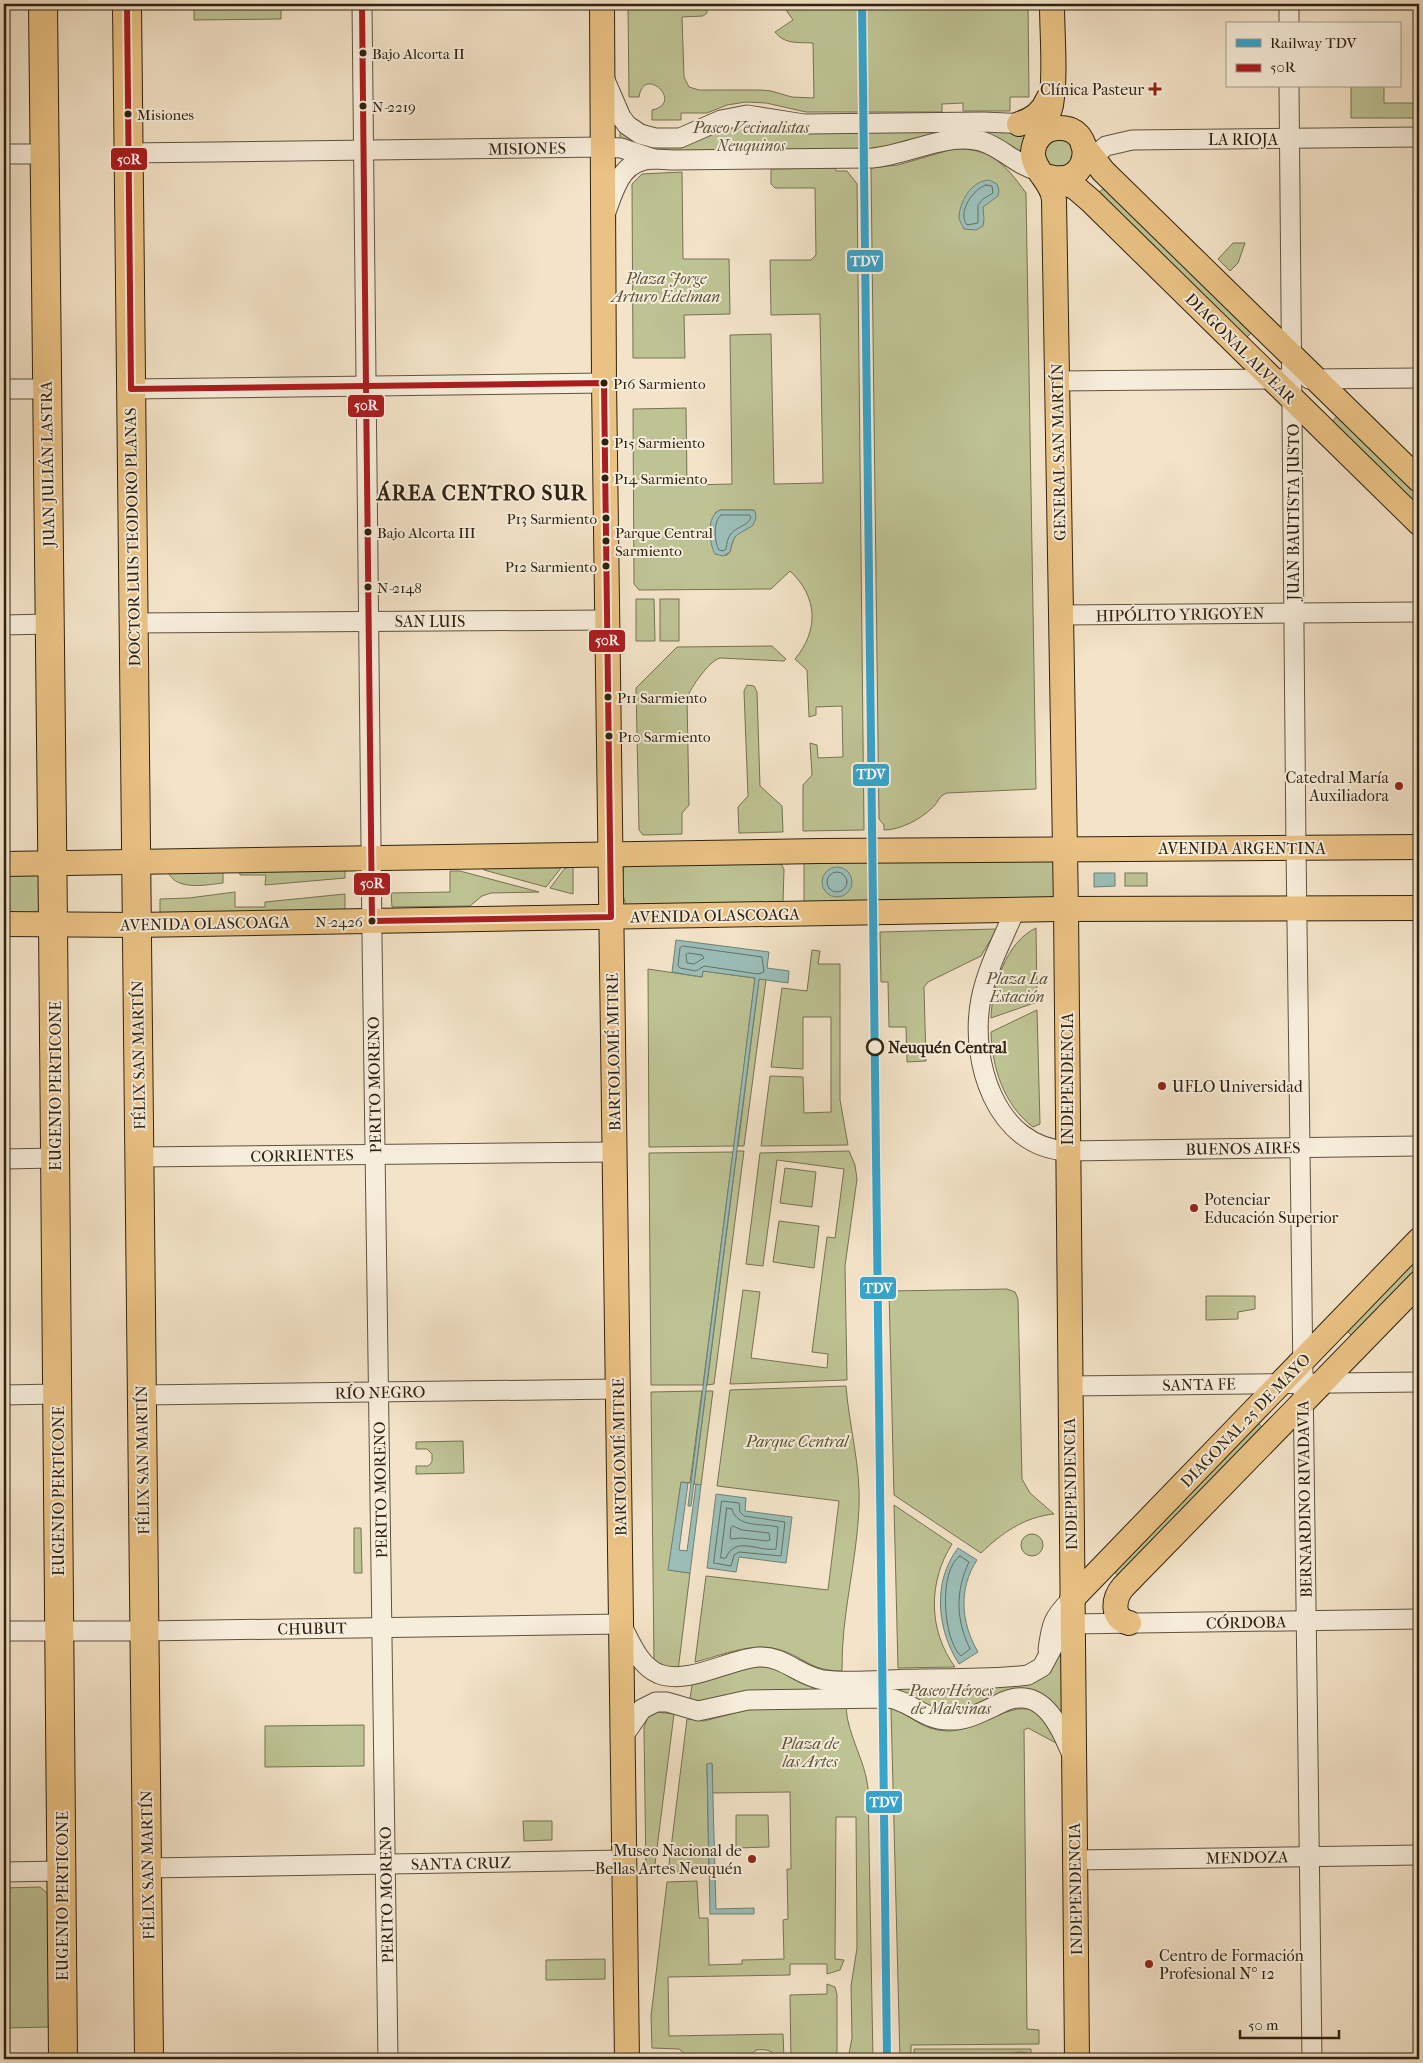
<svg xmlns="http://www.w3.org/2000/svg" width="1423" height="2063" font-family="'IM FELL French Canon',serif">
<style>
.green{fill:#bec394;stroke:#767252;fill-rule:evenodd}
.water{fill:#9bbeb8;stroke:#708075}
.lines{fill:none;stroke-linecap:round;stroke-linejoin:round}
.shore{stroke:#657064;stroke-width:1}
.minor-casing{stroke:#60523f;stroke-width:21}
.major-casing{stroke:#2f2211;stroke-width:26}
.highway-casing{stroke:#2f2211;stroke-width:30}
.minor{stroke:#f7eddb;stroke-width:19}
.major{stroke:#eac284;stroke-width:24}
.highway{stroke:#eac284;stroke-width:28}
.bus-1-casing{stroke:#f7eddb;stroke-width:10}
.bus-1{stroke:#ab1c1f;stroke-width:6}
.rail-1-casing{stroke:#f7eddb;stroke-width:11}
.rail-1{stroke:#36a4cc;stroke-width:8}
.bus-dot{fill:#2f2211;stroke:#f7eddb;stroke-width:2}
.poi-dot{fill:#8f2418;stroke:#f7eddb;stroke-width:2}
.stop-dot{fill:#f7eddb;stroke:#2f2211;stroke-width:2.5}
.labels{text-anchor:middle;stroke-width:4;stroke-linejoin:round;paint-order:stroke}
.bus-label{font-size:15px;fill:#2f2211;stroke:#f7eddb;text-anchor:start}
.poi-label{font-size:16px;fill:#2f2211;stroke:#f7eddb;text-anchor:end}
.park-label{font-size:16px;font-style:italic;fill:#5a5238;stroke:#f7eddb}
.street-label{font-size:16px;fill:#2f2211;stroke:#f7eddb}
.stop-label{font-size:16px;font-weight:bold;fill:#2f2211;stroke:#f7eddb;text-anchor:start}
.district-label{font-size:21px;font-weight:bold;letter-spacing:1px;fill:#2f2211;stroke:#f7eddb}
.line-badge{stroke:#f7eddb;stroke-width:2}
.badge-label{font-size:14px;text-anchor:middle;font-weight:bold;fill:#fff}
</style>
<rect width="100%" height="100%" fill="#f3e3c8"/>
<filter id="stains"><feTurbulence type="fractalNoise" baseFrequency=".004" numOctaves="4"/><feColorMatrix values="0 0 0 0 .2 0 0 0 0 .09 0 0 0 0 .02 0 0 0 .5 -.17"/></filter>
<radialGradient id="worn" r=".72"><stop offset=".6" stop-color="#630" stop-opacity="0"/><stop offset="1" stop-color="#630" stop-opacity=".3"/></radialGradient>
<g class="green">
<polygon points="194,4 281,4 281,19 194,20"/>
<path d="M628,4H707V13L703,16L682,17L684,77L689,87L699,90H761L771,91L792,97L814,98L813,43C799,42 785,45 775,32L793,20L782,4H773H834L835,7H842L843,4H1028L1029,97H1010V111H963V103L942,104V112H806L766,103L746,102L727,105L707,113H681V120H652V110C685,103 644,64 639,97H629Z"/>
<polygon points="1351,86 1384,86 1384,103 1418,103 1418,118 1351,118"/>
<polygon points="728,122 1030,131 1024,161 1001,147 671,155 620,142 620,123 637,137"/>
<path d="M1064,138L1075,147L1071,166L1050,167C1039,150 1044,139 1064,138Z"/>
<path d="M953,149C990,147 1006,165 1026,193L1036,789L947,793C938,796 938,804 931,809C919,820 900,830 884,830V825L879,819L871,168L898,165Z"/>
<path d="M835,168L836,171H847L857,184L864,830L803,831V785L812,775L810,743L817,745L818,758L843,757L842,706L816,707V715L809,717L807,670L795,659C819,630 818,597 790,571L771,589L639,590L634,584L633,409L686,408L687,485L732,484L730,335L771,334L774,484L823,483L820,314L771,315L770,260H811L816,255L815,188H775L771,184V169ZM720,510H754L747,529C734,533 733,540 730,552L726,556L715,513Z"/>
<polygon points="682,172 683,259 729,259 730,314 684,315 685,358 633,358 632,184 642,174"/>
<polygon points="1108,184 1256,328 1242,342 1094,197"/>
<polygon points="1233,243 1245,243 1238,263 1230,271 1218,259"/>
<polygon points="1341,412 1419,488 1419,515 1328,426"/>
<polygon points="636,599 654,599 655,641 636,641"/>
<rect x="660" y="599" width="19" height="42"/>
<path d="M772,646L786,659L784,661L720,658C709,661 691,687 687,698L689,805L682,813V834L643,835L639,830L636,688L677,647Z"/>
<polygon points="747,685 754,686 757,692 760,786 782,806 783,832 739,833 738,807 748,796 744,691"/>
<polygon points="1053,858 1056,898 805,902 804,900 804,863"/>
<path d="M780,862L784,869L783,903L627,906C621,898 621,874 625,864Z"/>
<polygon points="345,865 345,878 265,885 266,875 240,875 239,867"/>
<path d="M223,867V883C205,885 172,892 167,868Z"/>
<polygon points="573,867 573,894 550,888 565,868"/>
<polygon points="484,868 561,868 546,887 484,870"/>
<polygon points="4,869 40,871 42,912 4,917"/>
<polygon points="450,871 460,871 539,892 491,893 482,896 470,906 392,907 391,893 450,892"/>
<rect x="1125" y="873" width="22" height="13"/>
<polygon points="235,892 235,907 265,907 265,902 345,894 345,914 160,916 160,899 189,898"/>
<path d="M1036,928L1037,1002L991,1018C992,987 1006,942 1036,928Z"/>
<polygon points="997,929 981,956 928,982 924,987 926,1061 907,1062 906,1027 889,1027 888,982 881,982 880,932"/>
<polygon points="812,950 820,951 818,964 840,964 840,1100 848,1145 761,1146 770,1076 803,1077 804,1113 831,1112 831,1017 803,1017 803,1069 771,1067 782,988 807,991"/>
<polygon points="648,969 702,977 703,971 755,978 734,1146 649,1147"/>
<polygon points="759,979 766,980 744,1146 738,1146"/>
<path d="M1037,1010L1040,1124L1033,1127C1004,1105 992,1068 991,1032Z"/>
<polygon points="737,1151 744,1151 714,1384 707,1385"/>
<polygon points="849,1151 855,1165 857,1179 845,1266 847,1380 730,1384 743,1290 760,1292 751,1358 827,1368 828,1354 812,1352 827,1237 835,1238 844,1169 777,1160 763,1266 746,1264 760,1153"/>
<polygon points="733,1152 703,1385 651,1385 649,1153"/>
<polygon points="785,1168 816,1172 812,1207 780,1203"/>
<polygon points="779,1221 819,1226 814,1268 773,1262"/>
<polygon points="1419,1248 1419,1275 1356,1340 1343,1327"/>
<path d="M1007,1289L1015,1292L1018,1299L1022,1479L1030,1493L1054,1514C1024,1517 1002,1533 981,1553L894,1495L889,1291Z"/>
<polygon points="1206,1296 1255,1296 1255,1309 1238,1312 1238,1319 1206,1320"/>
<path d="M846,1386C849,1426 861,1467 859,1507C857,1562 841,1615 842,1671C809,1671 804,1656 777,1649C751,1642 720,1656 695,1662L706,1576L828,1590L839,1501L717,1486L730,1390Z"/>
<polygon points="702,1391 690,1483 681,1482 669,1570 690,1573 678,1671 654,1662 651,1392"/>
<polygon points="706,1391 713,1391 701,1485 694,1484"/>
<polygon points="1253,1418 1267,1432 1123,1581 1110,1567"/>
<polygon points="463,1441 464,1473 416,1474 416,1466 428,1466 432,1462 432,1454 427,1449 416,1449 416,1442"/>
<path d="M894,1505L952,1544C928,1582 928,1630 955,1667L898,1668Z"/>
<polygon points="354,1528 361,1528 362,1573 354,1573"/>
<circle cx="1032" cy="1545" r="11"/>
<polygon points="1061,1644 1065,1730 1045,1702 952,1716 906,1699 689,1705 693,1679 756,1662 802,1678 1029,1680"/>
<path d="M846,1708C848,1736 865,1760 868,1788L873,2059H848L852,2038L851,1986L857,1948L856,1817H836L835,1959L844,1960L840,1970L827,1974V1964H790V1975L668,1977L669,2036L783,2034L784,2059H777C774,2050 765,2049 756,2050L748,2059H691L679,2049L652,2048L651,2016L667,1882L697,1881L699,1918H708L709,1965L742,1964V1960L784,1959L783,1920L788,1919L787,1869H791L790,1792L712,1793V1764H707L709,1872H668L687,1719L704,1721L750,1709Z"/>
<path d="M891,1708C913,1716 921,1730 947,1731C990,1732 1034,1673 1056,1743L1028,1728L1024,1730L1027,2029L1039,2030V2044L911,2045V2059H900Z"/>
<polygon points="656,1712 674,1714 654,1872 646,1873 644,1727 649,1715"/>
<polygon points="364,1725 364,1766 265,1767 265,1726"/>
<polygon points="736,1815 768,1815 769,1847 736,1848"/>
<polygon points="523,1821 552,1821 552,1840 524,1841"/>
<polygon points="40,1887 49,1895 50,2027 4,2028 4,1888"/>
<polygon points="605,1959 605,1979 546,1980 546,1960"/>
<polygon points="827,1984 835,1987 837,1995 837,2059 791,2059 790,1995 827,1994"/>
<path d="M914,2049H1031V2055C1013,2047 1013,2058 1000,2059C988,2060 975,2059 962,2059L956,2057L926,2059L914,2056Z"/>
</g>
<g class="water">
<path d="M989,180L997,184L999,190L998,196L983,207L984,219L983,226L976,230L964,229L959,219C959,202 971,181 989,180Z"/>
<path d="M720,510H752L755,511L756,518L753,525C738,536 734,531 730,552L723,556L715,554C709,543 706,516 720,510Z"/>
<circle cx="837" cy="882" r="15"/>
<polygon points="1094,873 1115,873 1115,886 1094,887"/>
<polygon points="676,940 769,952 767,968 789,971 788,983 759,979 691,1506 688,1506 755,978 703,971 702,977 672,972"/>
<polygon points="681,1482 688,1483 679,1550 687,1551 696,1484 701,1485 690,1573 668,1570"/>
<polygon points="716,1494 746,1498 745,1511 792,1517 786,1563 739,1557 736,1572 707,1568"/>
<path d="M958,1548L977,1560C958,1589 961,1623 978,1652L959,1664C937,1630 932,1582 958,1548Z"/>
<polygon points="712,1763 716,1909 754,1908 754,1914 710,1914 707,1764"/>
</g>
<g class="lines">
<g class="shore">
<path d="M986,185L992,186L993,193L983,199L978,205V223L967,225C957,212 973,189 986,185Z"/>
<path d="M721,515H749L751,517C746,531 728,523 726,549L723,551L719,550C714,542 713,521 721,515Z"/>
<circle cx="837" cy="882" r="10"/>
<polygon points="683,946 762,957 764,972 758,974 704,966 696,971 680,968 678,966 680,948"/>
<polygon points="688,953 702,955 704,958 694,964 687,963 686,955"/>
<polygon points="722,1501 739,1503 740,1512 744,1516 785,1522 781,1556 739,1552 734,1555 731,1566 714,1563"/>
<path d="M727,1508L732,1509C737,1528 762,1523 778,1527L776,1549C758,1552 735,1535 726,1558H721Z"/>
<polygon points="733,1526 742,1530 769,1533 770,1540 767,1541 741,1538 731,1539 730,1537 731,1528"/>
<path d="M960,1556L969,1562C955,1592 956,1620 970,1649L961,1656C943,1640 938,1570 960,1556Z"/>
</g>
<g class="minor-casing">
<g id="minor">
<polyline points="362,4 372,938 388,2059"/>
<polyline points="1289,4 1289,24"/>
<polyline points="605,80 621,117 627,125 640,134 655,138 680,138 721,120 747,115 804,124 983,122 1033,124"/>
<polyline points="1289,86 1296,848 1312,2059"/>
<polyline points="128,153 602,147 621,148 654,159"/>
<polyline points="4,154 44,154"/>
<polyline points="1083,165 1106,146 1132,140 1419,137"/>
<path d="M606,212C615,187 622,159 654,159C661,159 667,160 674,160L872,158C908,155 946,132 981,141C1002,147 1015,165 1039,171"/>
<polyline points="1309,379 1419,378"/>
<polyline points="1057,381 1281,379"/>
<polyline points="4,389 47,389"/>
<polyline points="131,389 604,383"/>
<polyline points="1061,615 1419,612"/>
<polyline points="133,623 607,620"/>
<polyline points="4,625 49,624"/>
<path d="M1015,910C1003,939 987,968 981,999C969,1059 995,1148 1068,1151L1419,1146"/>
<polyline points="139,1157 614,1152"/>
<polyline points="4,1159 55,1158"/>
<polyline points="1069,1386 1419,1382"/>
<polyline points="4,1395 57,1394"/>
<polyline points="142,1395 618,1389"/>
<path d="M4,1631H144L621,1624C630,1641 639,1666 659,1674C689,1685 729,1659 759,1657C784,1656 799,1676 823,1680C853,1684 887,1679 918,1679C954,1678 992,1680 1028,1675L1042,1667L1056,1641L1072,1624L1419,1619"/>
<path d="M1048,1650C1051,1625 1053,1617 1072,1599"/>
<path d="M622,1738L642,1709L656,1702H667L698,1711L748,1700L888,1698C910,1700 923,1720 948,1720C967,1721 982,1712 999,1704C1041,1682 1059,1724 1072,1755"/>
<polyline points="1075,1860 1419,1855"/>
<polyline points="147,1868 624,1860"/>
<polyline points="4,1872 62,1871"/>
</g>
</g>
<g class="major-casing">
<g id="major">
<polyline points="602,4 604,383 627,2059"/>
<path d="M1052,4C1052,36 1056,73 1051,105C1048,121 1032,140 1033,155C1035,173 1053,182 1054,200L1066,909L1077,2059"/>
<path d="M1019,124C1033,120 1043,112 1048,99"/>
<path d="M1037,140C1042,132 1050,127 1060,128C1097,128 1091,188 1050,177"/>
<polyline points="1083,145 1103,171 1419,480"/>
<polyline points="1058,179 1076,188 1091,201 1419,523"/>
<polyline points="4,864 820,851 1419,847"/>
<polyline points="4,924 136,925 1058,909 1419,908"/>
<polyline points="1072,1599 1419,1240"/>
<path d="M1129,1623C1111,1619 1113,1599 1123,1587L1419,1283"/>
</g>
</g>
<g class="highway-casing">
<g id="highway">
<polyline points="43,4 53,923 63,2059"/>
<polyline points="127,4 149,2059"/>
</g>
</g>
<use href="#minor" class="minor"/>
<use href="#major" class="major"/>
<use href="#highway" class="highway"/>
<g class="bus-1-casing">
<g id="bus-1">
<polyline points="127,4 131,389 366,386"/>
<polyline points="362,4 366,386"/>
<polygon points="604,383 611,917 372,921 366,386"/>
</g>
</g>
<use href="#bus-1" class="bus-1"/>
<g class="rail-1-casing">
<polyline id="rail-1" points="862,4 887,2059"/>
</g>
<use href="#rail-1" class="rail-1"/>
</g>
<g class="bus-dot">
<circle cx="363" cy="53" r="4.5"/>
<circle cx="363" cy="106" r="4.5"/>
<circle cx="128" cy="114" r="4.5"/>
<circle cx="604" cy="383" r="4.5"/>
<circle cx="605" cy="442" r="4.5"/>
<circle cx="605" cy="478" r="4.5"/>
<circle cx="606" cy="518" r="4.5"/>
<circle cx="368" cy="532" r="4.5"/>
<circle cx="606" cy="541" r="4.5"/>
<circle cx="606" cy="566" r="4.5"/>
<circle cx="368" cy="587" r="4.5"/>
<circle cx="608" cy="697" r="4.5"/>
<circle cx="609" cy="736" r="4.5"/>
<circle cx="372" cy="921" r="4.5"/>
</g>
<g class="poi-dot">
<path d="M1152.5 81.5h5v5h5v5h-5v5h-5v-5h-5v-5h5z"/>
<circle cx="1399" cy="786" r="5"/>
<circle cx="1162" cy="1086" r="5"/>
<circle cx="1194" cy="1208" r="5"/>
<circle cx="752" cy="1859" r="5"/>
<circle cx="1149" cy="1964" r="5"/>
</g>
<circle class="stop-dot" cx="875" cy="1047" r="8"/>
<g class="labels">
<g class="bus-label">
<text x="372" y="59">Bajo Alcorta II</text>
<text x="372" y="112">N-2219</text>
<text x="137" y="120">Misiones</text>
<text x="613" y="389">P16 Sarmiento</text>
<text x="614" y="448">P15 Sarmiento</text>
<text x="614" y="484">P14 Sarmiento</text>
<text x="597" y="524" text-anchor="end">P13 Sarmiento</text>
<text x="377" y="538">Bajo Alcorta III</text>
<text x="615" y="538">Parque Central<tspan x="615" dy="18">Sarmiento</tspan></text>
<text x="597" y="572" text-anchor="end">P12 Sarmiento</text>
<text x="377" y="593">N-2148</text>
<text x="617" y="703">P11 Sarmiento</text>
<text x="618" y="742">P10 Sarmiento</text>
<text x="363" y="927" text-anchor="end">N-2426</text>
</g>
<g class="poi-label">
<text x="1144" y="95">Clínica Pasteur</text>
<text x="1389" y="783">Catedral María<tspan x="1389" dy="18">Auxiliadora</tspan></text>
<text x="1172" y="1092" text-anchor="start">UFLO Universidad</text>
<text x="1204" y="1205" text-anchor="start">Potenciar<tspan x="1204" dy="18">Educación Superior</tspan></text>
<text x="742" y="1856">Museo Nacional de<tspan x="742" dy="18">Bellas Artes Neuquén</tspan></text>
<text x="1159" y="1961" text-anchor="start">Centro de Formación<tspan x="1159" dy="18">Profesional N° 12</tspan></text>
</g>
<g class="park-label">
<text x="751" y="133">Paseo Vecinalistas<tspan x="751" dy="18">Neuquinos</tspan></text>
<text x="666" y="284">Plaza Jorge<tspan x="666" dy="18">Arturo Edelman</tspan></text>
<text x="1017" y="984">Plaza La<tspan x="1017" dy="18">Estación</tspan></text>
<text x="797" y="1447">Parque Central</text>
<text x="951" y="1696">Paseo Héroes<tspan x="951" dy="18">de Malvinas</tspan></text>
<text x="810" y="1749">Plaza de<tspan x="810" dy="18">las Artes</tspan></text>
</g>
<g class="street-label">
<text x="1243" y="145">LA RIOJA</text>
<text transform="translate(527 148) rotate(-1)" y="6">MISIONES</text>
<text transform="translate(1241 348) rotate(45)" y="6">DIAGONAL ALVEAR</text>
<text transform="translate(1058 452) rotate(-91)" y="6">GENERAL SAN MARTÍN</text>
<text transform="translate(47 464) rotate(-91)" y="6">JUAN JULIÁN LASTRA</text>
<text transform="translate(1293 512) rotate(-90)" y="6">JUAN BAUTISTA JUSTO</text>
<text transform="translate(132 537) rotate(-91)" y="6">DOCTOR LUIS TEODORO PLANAS</text>
<text transform="translate(1180 614) rotate(-1)" y="6">HIPÓLITO YRIGOYEN</text>
<text x="430" y="627">SAN LUIS</text>
<text x="1242" y="854">AVENIDA ARGENTINA</text>
<text transform="translate(715 915) rotate(-1)" y="6">AVENIDA OLASCOAGA</text>
<text transform="translate(205 923) rotate(-1)" y="6">AVENIDA OLASCOAGA</text>
<text transform="translate(613 1052) rotate(-91)" y="6">BARTOLOMÉ MITRE</text>
<text transform="translate(138 1055) rotate(-91)" y="6">FÉLIX SAN MARTÍN</text>
<text transform="translate(1067 1079) rotate(-90)" y="6">INDEPENDENCIA</text>
<text transform="translate(374 1085) rotate(-91)" y="6">PERITO MORENO</text>
<text transform="translate(55 1086) rotate(-90)" y="6">EUGENIO PERTICONE</text>
<text transform="translate(1243 1148) rotate(-1)" y="6">BUENOS AIRES</text>
<text transform="translate(302 1155) rotate(-1)" y="6">CORRIENTES</text>
<text transform="translate(1199 1384) rotate(-1)" y="6">SANTA FE</text>
<text transform="translate(380 1392) rotate(-1)" y="6">RÍO NEGRO</text>
<text transform="translate(1245 1420) rotate(-46)" y="6">DIAGONAL 25 DE MAYO</text>
<text transform="translate(619 1457) rotate(-91)" y="6">BARTOLOMÉ MITRE</text>
<text transform="translate(142 1460) rotate(-91)" y="6">FÉLIX SAN MARTÍN</text>
<text transform="translate(1070 1484) rotate(-91)" y="6">INDEPENDENCIA</text>
<text transform="translate(380 1490) rotate(-91)" y="6">PERITO MORENO</text>
<text transform="translate(58 1491) rotate(-90)" y="6">EUGENIO PERTICONE</text>
<text transform="translate(1304 1499) rotate(-91)" y="6">BERNARDINO RIVADAVIA</text>
<text transform="translate(1246 1622) rotate(-1)" y="6">CÓRDOBA</text>
<text transform="translate(312 1628) rotate(-1)" y="6">CHUBUT</text>
<text transform="translate(1247 1857) rotate(-1)" y="6">MENDOZA</text>
<text transform="translate(461 1863) rotate(-1)" y="6">SANTA CRUZ</text>
<text transform="translate(147 1865) rotate(-91)" y="6">FÉLIX SAN MARTÍN</text>
<text transform="translate(1075 1889) rotate(-91)" y="6">INDEPENDENCIA</text>
<text transform="translate(386 1895) rotate(-91)" y="6">PERITO MORENO</text>
<text transform="translate(62 1896) rotate(-90)" y="6">EUGENIO PERTICONE</text>
</g>
<g class="stop-label">
<text x="888" y="1053">Neuquén Central</text>
</g>
<g class="district-label">
<text x="482" y="500">ÁREA CENTRO SUR</text>
</g>
</g>
<g class="line-badge">
<rect x="110" y="147" width="38" height="24" rx="5" fill="#ab1c1f"/>
<rect x="846" y="249" width="38" height="24" rx="5" fill="#36a4cc"/>
<rect x="347" y="394" width="38" height="24" rx="5" fill="#ab1c1f"/>
<rect x="588" y="629" width="38" height="24" rx="5" fill="#ab1c1f"/>
<rect x="852" y="763" width="38" height="24" rx="5" fill="#36a4cc"/>
<rect x="353" y="872" width="38" height="24" rx="5" fill="#ab1c1f"/>
<rect x="859" y="1276" width="38" height="24" rx="5" fill="#36a4cc"/>
<rect x="865" y="1790" width="38" height="24" rx="5" fill="#36a4cc"/>
</g>
<g class="badge-label">
<text x="129" y="164">50R</text>
<text x="865" y="266">TDV</text>
<text x="366" y="410">50R</text>
<text x="607" y="645">50R</text>
<text x="871" y="779">TDV</text>
<text x="372" y="888">50R</text>
<text x="878" y="1293">TDV</text>
<text x="884" y="1807">TDV</text>
</g>
<rect width="1423" height="2063" fill="none" stroke="#f3e3c8" stroke-width="20"/>
<rect x="5" y="5" width="1413" height="2053" fill="none" stroke="#2f2211" stroke-width="2.5"/>
<rect x="10" y="10" width="1403" height="2043" fill="none" stroke="#2f2211"/>
<rect x="1226" y="22" width="175" height="65" fill="#f7eddb" stroke="#a79c8a"/>
<rect x="1236" y="39" width="25" height="8" fill="#36a4cc" stroke="#a79c8a"/>
<text x="1270" y="48" font-size="15" fill="#2f2211">Railway TDV</text>
<rect x="1236" y="64" width="25" height="8" fill="#ab1c1f" stroke="#a79c8a"/>
<text x="1270" y="72" font-size="15" fill="#2f2211">50R</text>
<path d="M1240 2030v8h99v-8" fill="none" stroke="#2f2211" stroke-width="2.5"/>
<text x="1248" y="2030" font-size="15" fill="#2f2211" stroke="#f7eddb" stroke-width="4" paint-order="stroke">50 m</text>
<rect width="100%" height="100%" filter="url(#stains)"/>
<rect width="100%" height="100%" fill="url(#worn)"/>
</svg>
